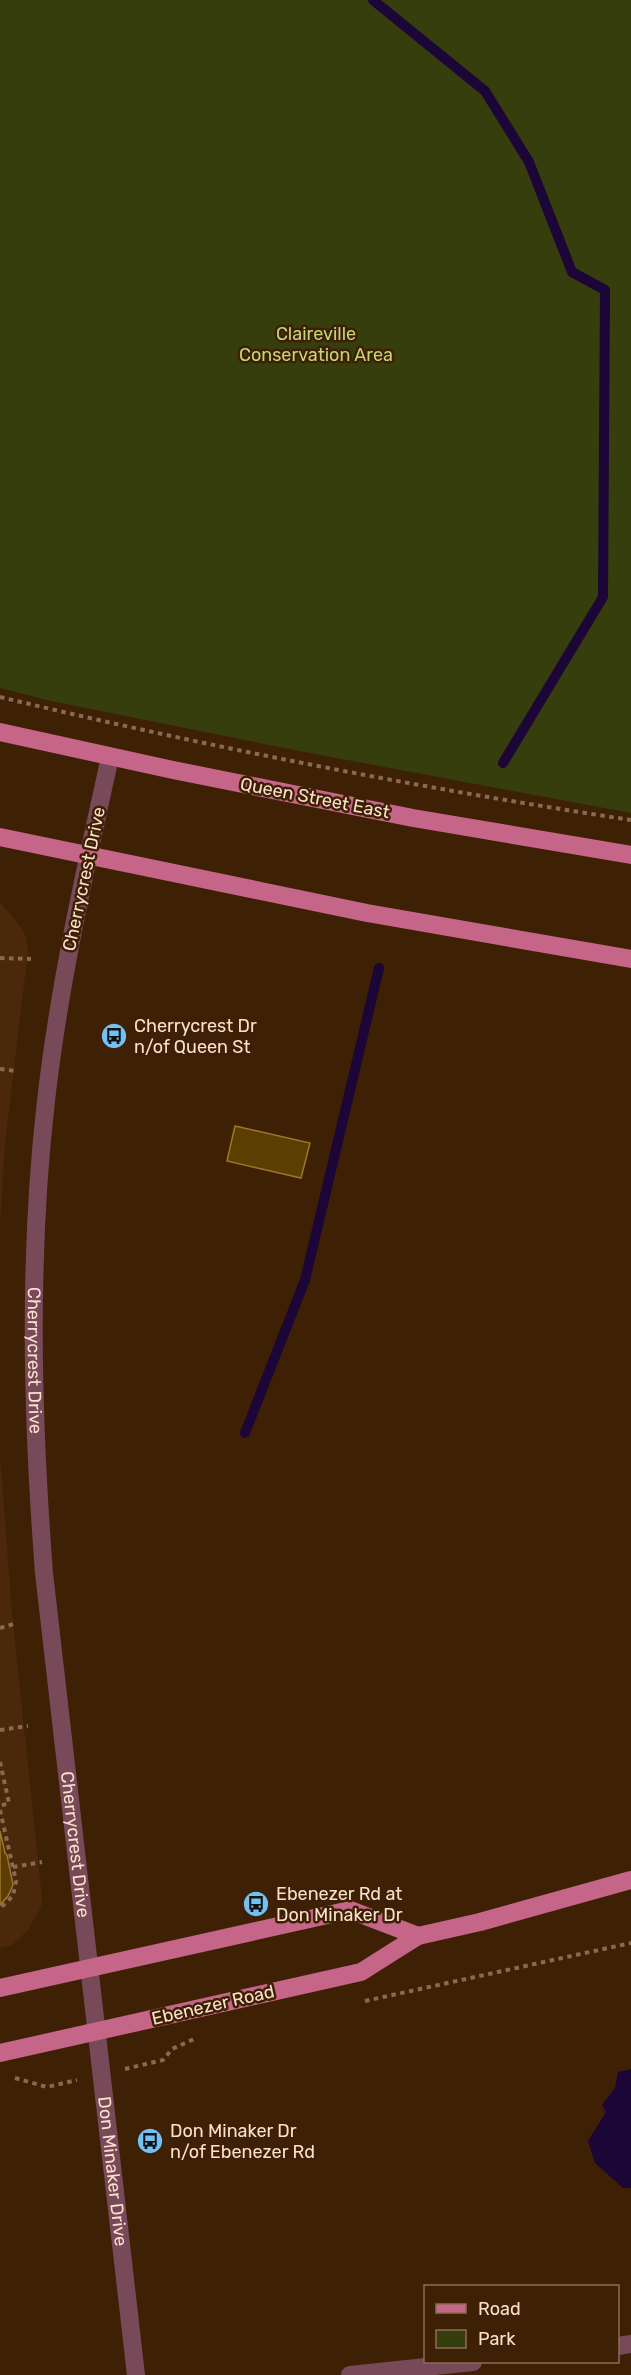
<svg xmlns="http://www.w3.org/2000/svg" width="631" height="2375" font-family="Rubik,sans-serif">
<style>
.built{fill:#4a2809}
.green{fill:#363e0d}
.water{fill:#1c0537}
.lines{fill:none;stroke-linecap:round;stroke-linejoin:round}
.stream{stroke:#1c0537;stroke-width:10}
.building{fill:#5b3e01;stroke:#9e752f;stroke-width:1.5}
.path{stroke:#876a52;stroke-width:4;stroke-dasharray:4.5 4.5;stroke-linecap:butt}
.minor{stroke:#784959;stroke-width:18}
.major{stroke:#c56588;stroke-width:18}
.labels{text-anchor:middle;stroke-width:5;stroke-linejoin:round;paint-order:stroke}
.park-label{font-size:18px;fill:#c4d679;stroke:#3e2005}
.street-label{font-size:18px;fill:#fbe0cc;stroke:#3e2005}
.poi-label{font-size:18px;fill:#fbe0cc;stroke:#3e2005;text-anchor:start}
</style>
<rect width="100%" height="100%" fill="#3e2005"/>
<g class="built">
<polygon points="0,902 23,930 27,940 28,951 5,1144 0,1224"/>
<polygon points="0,1454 12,1612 42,1898 41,1907 28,1930 12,1945 0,1948"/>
</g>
<polygon class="green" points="0,0 631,0 631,813 299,751 51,701 0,688"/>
<polygon class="water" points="631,2069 631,2188 623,2188 595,2163 588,2141 606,2112 602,2105 615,2088 618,2072"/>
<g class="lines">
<g class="stream">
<polyline points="373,0 485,91 529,162 572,272 605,290 603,597 503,763"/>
<polyline points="245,1433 305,1280 379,968"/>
</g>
</g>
<g class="building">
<polygon points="235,1126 310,1143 301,1178 227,1161"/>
<polygon points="0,1831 5,1853 7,1855 13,1885 8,1896 0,1905"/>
</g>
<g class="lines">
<g class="path">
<path d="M0,697C208,747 419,788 631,820"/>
<polyline points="0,958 31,959"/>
<polyline points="0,1069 16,1071"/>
<polyline points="0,1628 17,1623"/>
<polyline points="0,1730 28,1726"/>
<polyline points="0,1762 9,1803 0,1806"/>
<polyline points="0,1810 16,1881 13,1896 0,1908"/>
<polyline points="13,1867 42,1862"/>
<polyline points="365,2001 631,1943"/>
<polyline points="125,2069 163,2060 172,2049 194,2039"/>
<polyline points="15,2078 47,2087 77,2080"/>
</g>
<g class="minor">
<path id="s1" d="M110,757C85,871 59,985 46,1101C28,1257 32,1416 44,1573L136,2375"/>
<polyline points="618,2346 631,2344"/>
<polyline points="350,2375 473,2362"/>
</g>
<g class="major">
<polyline points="0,732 173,770 413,818 631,855"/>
<polyline points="0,837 367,913 631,959"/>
<polyline points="0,1988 350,1910 418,1936"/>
<polyline points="0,2053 361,1972 418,1936 480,1922 631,1880"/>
</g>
</g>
<defs>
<g id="bus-disc" transform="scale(1.35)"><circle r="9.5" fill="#71c1f4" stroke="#3e2005"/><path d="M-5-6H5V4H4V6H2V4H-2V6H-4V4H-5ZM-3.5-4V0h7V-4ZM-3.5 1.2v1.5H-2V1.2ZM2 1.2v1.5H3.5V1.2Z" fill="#111"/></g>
</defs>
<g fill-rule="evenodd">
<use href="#bus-disc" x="114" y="1036"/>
<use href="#bus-disc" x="256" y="1904"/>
<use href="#bus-disc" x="150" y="2141"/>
</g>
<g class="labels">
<g class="park-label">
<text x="316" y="340">Claireville<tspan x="316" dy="21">Conservation Area</tspan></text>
</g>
<g class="street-label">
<text transform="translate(315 798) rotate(11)" y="6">Queen Street East</text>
<text transform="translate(84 879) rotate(-78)" y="6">Cherrycrest Drive</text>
<text dy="6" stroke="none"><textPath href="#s1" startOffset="610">Cherrycrest Drive</textPath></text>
<text dy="6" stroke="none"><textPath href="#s1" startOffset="1096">Cherrycrest Drive</textPath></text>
<text transform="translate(213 2005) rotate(-13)" y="6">Ebenezer Road</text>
<text dy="6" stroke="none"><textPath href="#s1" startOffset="1425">Don Minaker Drive</textPath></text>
</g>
<g class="poi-label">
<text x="134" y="1032">Cherrycrest Dr<tspan x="134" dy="21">n/of Queen St</tspan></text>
<text x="276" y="1900">Ebenezer Rd at<tspan x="276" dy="21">Don Minaker Dr</tspan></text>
<text x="170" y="2137">Don Minaker Dr<tspan x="170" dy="21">n/of Ebenezer Rd</tspan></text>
</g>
</g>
<rect x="424" y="2285" width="195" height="78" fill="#3e2005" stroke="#8a6d55" stroke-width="1.5"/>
<rect x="436" y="2304" width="30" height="9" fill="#c56588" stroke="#8a6d55" stroke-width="1.5"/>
<text x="478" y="2315" font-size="18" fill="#fbe0cc">Road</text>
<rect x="436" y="2330" width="30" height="18" fill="#363e0d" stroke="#8a6d55" stroke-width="1.5"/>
<text x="478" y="2345" font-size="18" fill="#fbe0cc">Park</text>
</svg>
